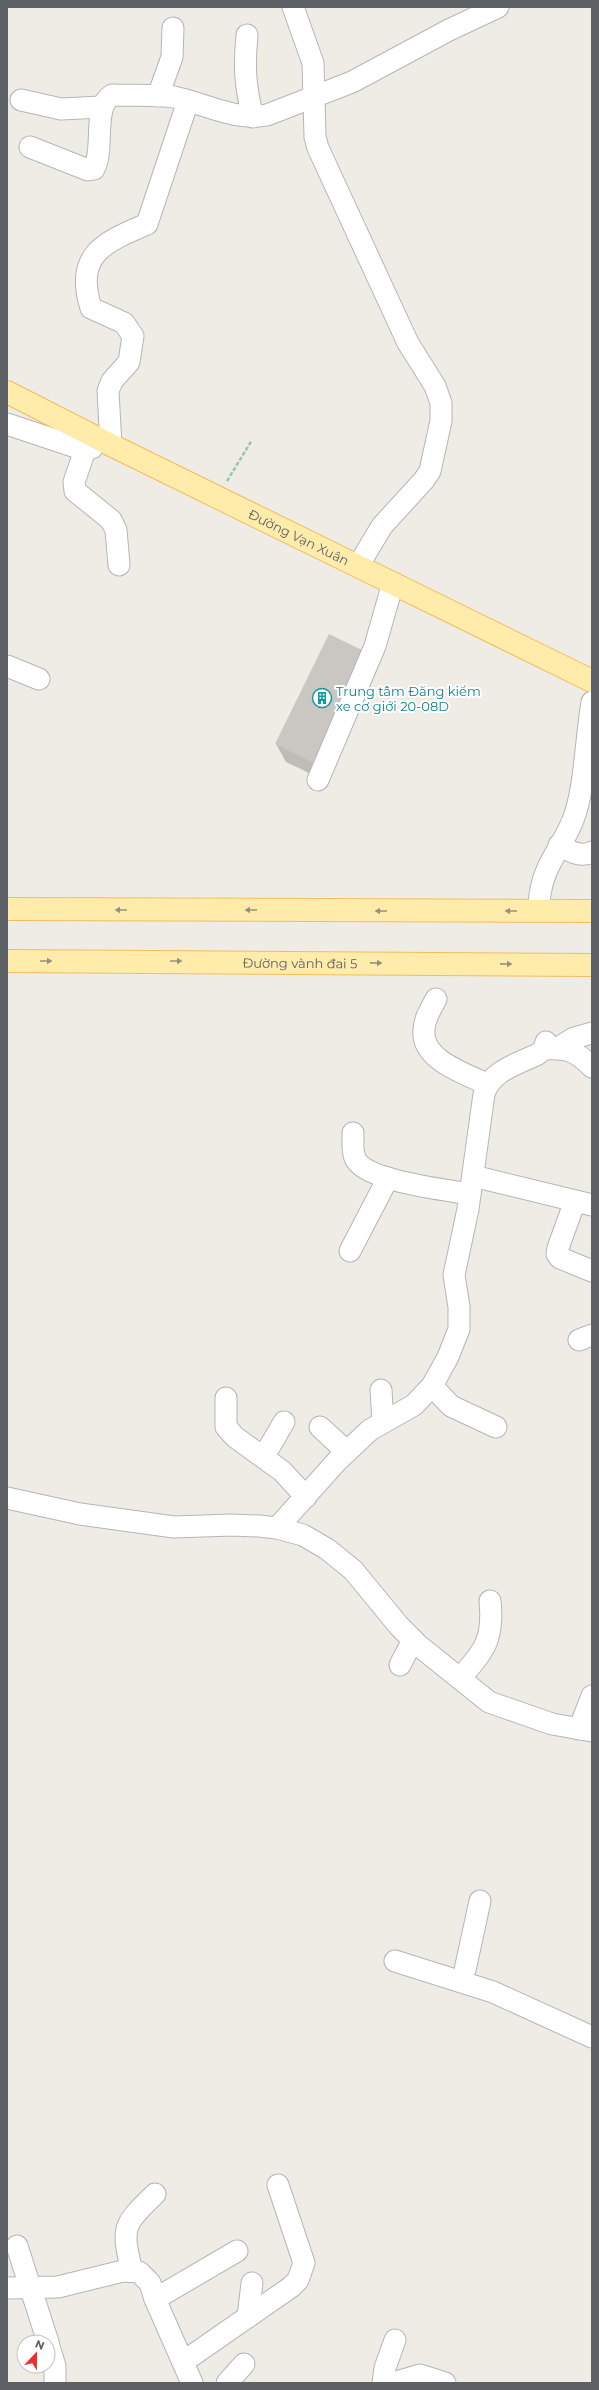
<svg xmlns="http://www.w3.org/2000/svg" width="599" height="2390" font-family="Montserrat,sans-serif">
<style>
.shadow{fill:#0003}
.building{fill:#cac7c2}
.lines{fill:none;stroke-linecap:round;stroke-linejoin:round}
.minor-casing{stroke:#b2b6ba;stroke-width:23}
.major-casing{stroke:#f2bd5b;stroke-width:24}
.path{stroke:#9ac8a4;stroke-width:2.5;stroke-dasharray:4 2;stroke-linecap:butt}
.minor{stroke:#fff;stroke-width:21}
.major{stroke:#ffebaa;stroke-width:22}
.oneway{fill:#96917d}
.labels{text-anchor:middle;stroke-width:4;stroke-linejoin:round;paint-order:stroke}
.street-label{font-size:13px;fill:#5d6165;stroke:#fff}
.culture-label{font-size:13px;fill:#0d838f;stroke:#fff;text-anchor:start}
</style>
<rect width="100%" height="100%" fill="#efece5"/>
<polygon class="shadow" points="367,653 377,671 324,780 286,762 276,744"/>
<polygon class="building" points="329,634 368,653 314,763 275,744"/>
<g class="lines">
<g class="minor-casing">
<g id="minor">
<polyline points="293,7 313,63 315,137 318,148 408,343 435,386 441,403 441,421 430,471 424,480 382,526 358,566"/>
<path d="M247,35C244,66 245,87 253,117"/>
<polyline points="158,96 172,57 173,28"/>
<polyline points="21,100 61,109 101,107"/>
<path d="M30,147L88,170L94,169C105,149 92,107 112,95C132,96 154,94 174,97C206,104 235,121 267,115L352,82L449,30L498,7"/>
<polyline points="7,424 85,450 92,448 94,442"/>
<path d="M111,445L108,391L112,381L129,362L133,336L124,323L91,308C74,254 105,242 147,224L188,101"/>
<polyline points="85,450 74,482 75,491 111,520 116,530 119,565"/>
<polyline points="7,666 39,679"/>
<polyline points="318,780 375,646 393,583"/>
<path d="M559,845C570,851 580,858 592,852"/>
<path d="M539,903C542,865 560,852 573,820C585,790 586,736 592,702"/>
<path d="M436,999C431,1009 424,1019 424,1030C421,1060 466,1074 487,1084"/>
<polyline points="558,1048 574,1038 592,1033"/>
<path d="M544,1049C567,1048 575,1050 592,1067"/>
<path d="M353,1133C353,1141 352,1151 355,1158C364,1181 447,1190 470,1194"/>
<polyline points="473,1176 592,1205"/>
<polyline points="575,1201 558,1248 557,1254 560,1258 592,1271"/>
<polyline points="350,1251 388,1178"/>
<polyline points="579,1340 592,1335"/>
<polyline points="432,1386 451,1406 496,1427"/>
<polyline points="381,1390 383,1422"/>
<polyline points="226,1398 226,1427 235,1437 282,1471 306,1497"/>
<polyline points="320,1427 347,1452"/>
<polyline points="264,1456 284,1422"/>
<polyline points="7,1498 80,1514 174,1527 232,1525 259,1526 277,1528 303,1535 327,1549 353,1570 399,1626 418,1645 489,1702 552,1724 592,1731"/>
<path d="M277,1528L338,1460L370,1430L414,1405L432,1386L448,1357L459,1329V1307L454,1275L468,1209L484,1094C491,1071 517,1064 538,1054L544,1049L546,1042"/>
<polyline points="400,1665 413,1640"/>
<path d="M460,1678C485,1651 494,1638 490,1601"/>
<polyline points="579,1729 592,1696"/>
<polyline points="395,1961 493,1992 592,2037"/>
<polyline points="465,1970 480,1901"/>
<polyline points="17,2246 48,2342"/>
<path d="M132,2271C121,2227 123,2225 155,2194"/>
<polyline points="7,2288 58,2287 123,2271 139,2272 150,2283 155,2299 192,2383"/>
<polyline points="155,2299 237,2251"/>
<polyline points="248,2317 252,2283"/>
<polyline points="48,2343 55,2366 55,2383"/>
<polyline points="183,2362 291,2287 298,2280 304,2263 278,2185"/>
<polyline points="227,2383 244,2364"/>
<polyline points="383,2383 385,2368 395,2340"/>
<polyline points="393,2383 420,2375 445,2383"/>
</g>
</g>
<g class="major-casing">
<g id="major">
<path id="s1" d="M7,392L111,445L592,681"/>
<polyline points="7,909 592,911"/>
<path id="s2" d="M7,961L592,965"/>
</g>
</g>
<polyline class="path" points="227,481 252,440"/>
<use href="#minor" class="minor"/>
<use href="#major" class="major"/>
</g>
<defs><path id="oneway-solid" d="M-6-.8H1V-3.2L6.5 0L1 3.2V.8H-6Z"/></defs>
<g class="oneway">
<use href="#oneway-solid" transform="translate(121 910) rotate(-180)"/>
<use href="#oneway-solid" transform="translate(251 910) rotate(-180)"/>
<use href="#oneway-solid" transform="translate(381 911) rotate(-180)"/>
<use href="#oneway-solid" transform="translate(511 911) rotate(-180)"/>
<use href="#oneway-solid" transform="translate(46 961)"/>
<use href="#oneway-solid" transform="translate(176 961)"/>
<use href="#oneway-solid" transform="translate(376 963) rotate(1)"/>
<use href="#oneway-solid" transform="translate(506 964) rotate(1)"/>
</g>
<defs>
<g id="building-ring" transform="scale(1)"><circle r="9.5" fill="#fff" stroke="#0f9aa8" stroke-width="1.5"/><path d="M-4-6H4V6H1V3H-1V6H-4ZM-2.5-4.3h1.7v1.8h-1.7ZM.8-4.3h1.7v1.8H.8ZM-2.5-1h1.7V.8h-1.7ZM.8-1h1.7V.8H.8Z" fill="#0f9aa8"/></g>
</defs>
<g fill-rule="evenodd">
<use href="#building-ring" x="322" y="698"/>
</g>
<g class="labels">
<g class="street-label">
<text dy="5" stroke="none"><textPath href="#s1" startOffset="326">Đường Vạn Xuân</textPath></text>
<text dy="5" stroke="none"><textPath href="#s2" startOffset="293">Đường vành đai 5</textPath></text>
</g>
<g class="culture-label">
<text x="336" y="696">Trung tâm Đăng kiểm<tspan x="336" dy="15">xe cơ giới 20-08D</tspan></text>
</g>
</g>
<rect width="599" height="2390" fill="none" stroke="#5d6165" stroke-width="16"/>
<g transform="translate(36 2354) rotate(22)"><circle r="19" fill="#ffffff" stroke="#bec0c1"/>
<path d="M0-3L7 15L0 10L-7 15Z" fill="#ea3130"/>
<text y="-6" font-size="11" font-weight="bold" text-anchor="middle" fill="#5d6165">N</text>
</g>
</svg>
